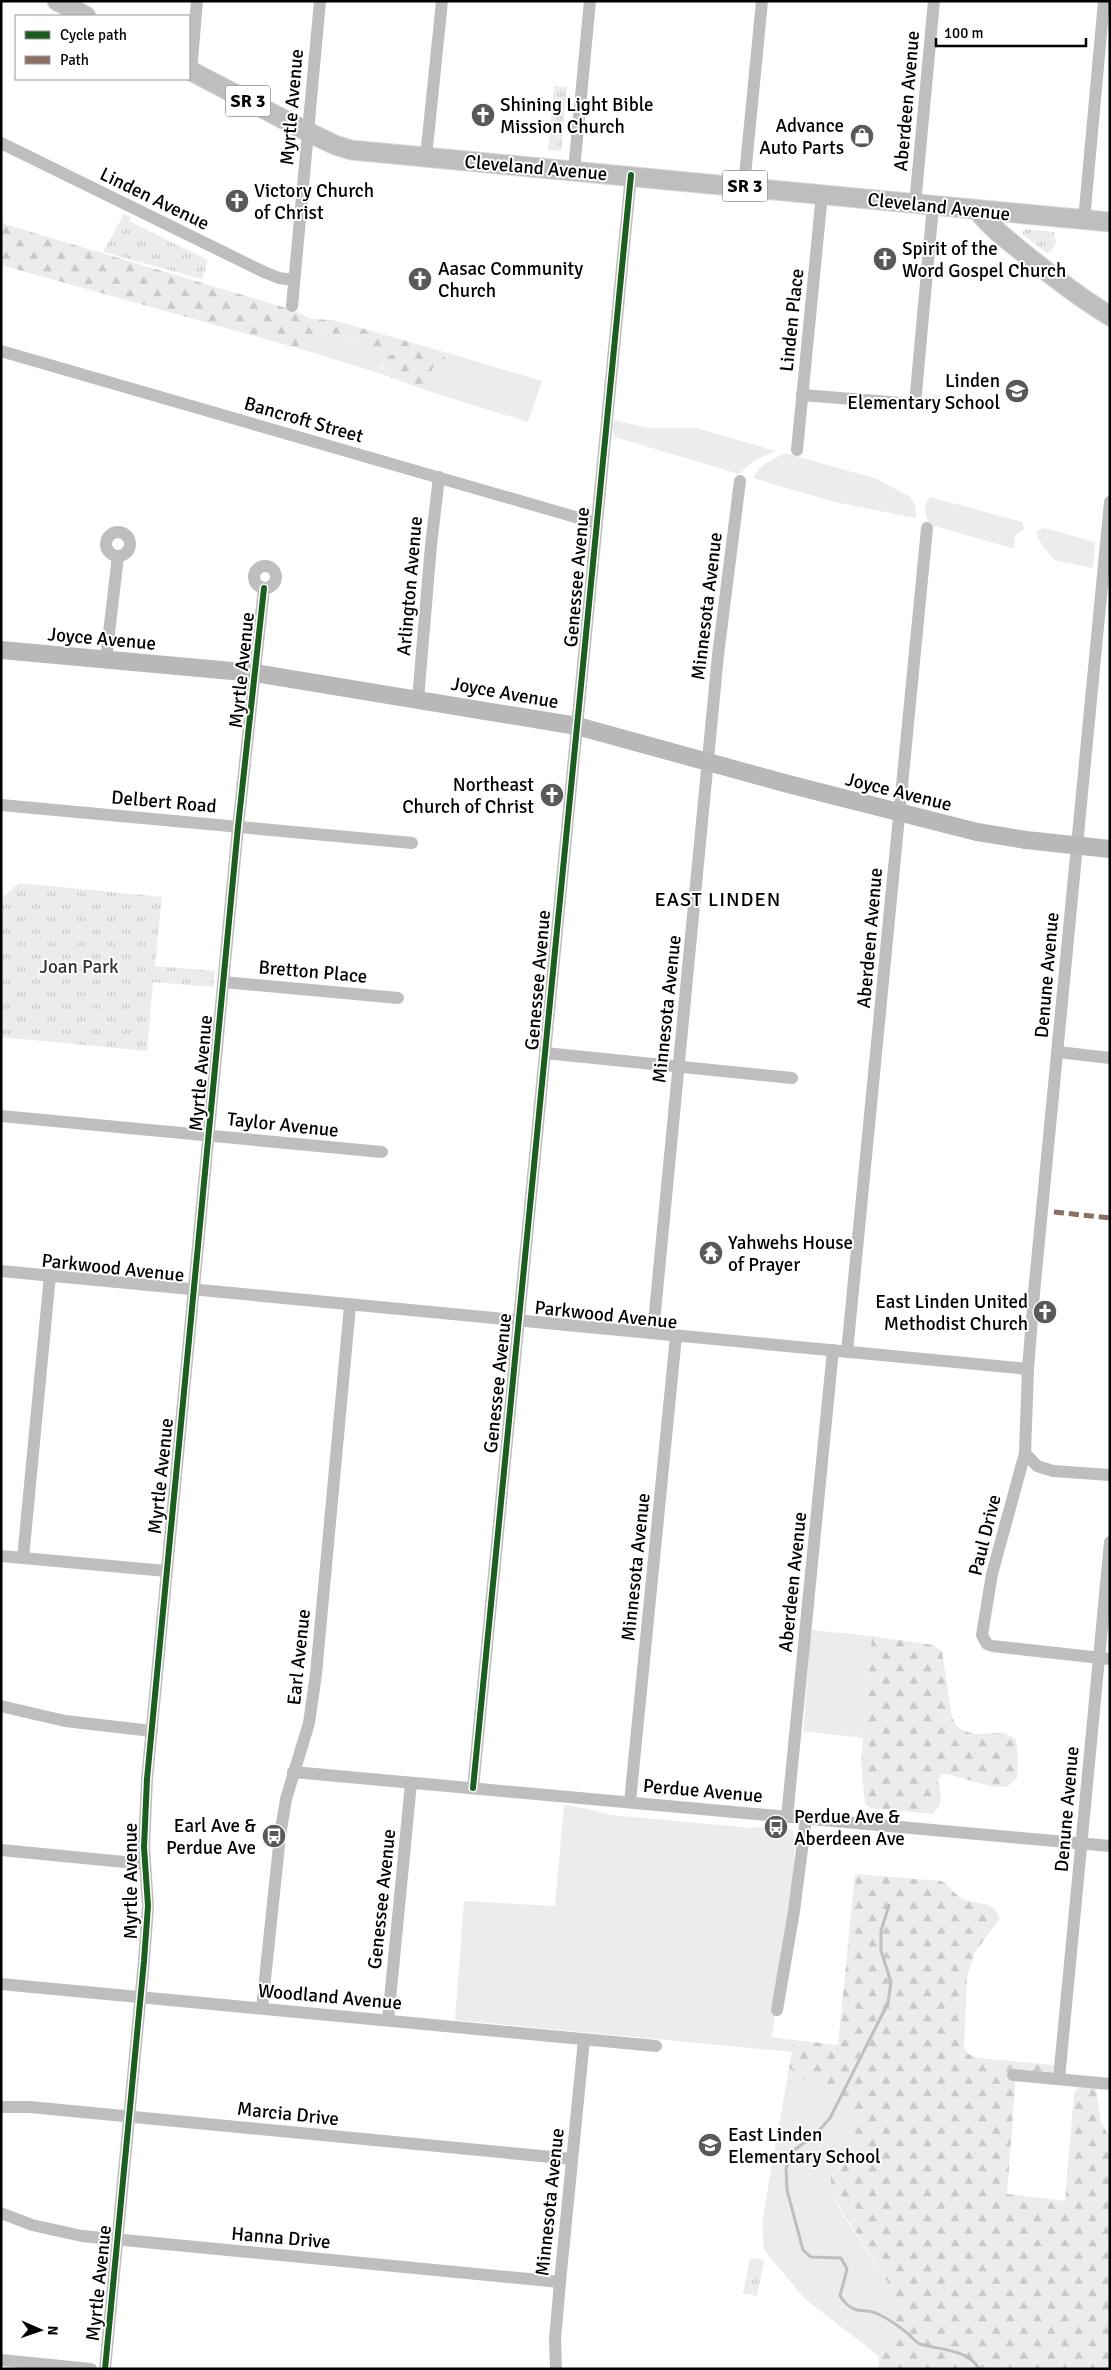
<svg xmlns="http://www.w3.org/2000/svg" width="1111" height="2370" font-family="Signika,sans-serif">
<style>
.green{fill:#ececec}
.forest{fill:url(#forest-firs)}
.park{fill:url(#park-tufts)}
.lines{fill:none;stroke-linecap:round;stroke-linejoin:round}
.stream{stroke:#bfbfbf;stroke-width:3}
.primary-casing{stroke:#dbdbdb;stroke-width:21}
.street{stroke:#bebebe;stroke-width:12}
.secondary{stroke:#b8b8b8;stroke-width:18}
.primary{stroke:#bebebe;stroke-width:19}
.quiet{stroke:#8d6e63;stroke-width:5;stroke-dasharray:10 5;stroke-linecap:butt}
.cycleway-casing{stroke:#fff;stroke-width:9}
.cycleway{stroke:#1b5e20;stroke-width:6}
.labels{text-anchor:middle;stroke-width:4;stroke-linejoin:round;paint-order:stroke}
.shield{fill:#fff;stroke:#4c4c4c;stroke-width:1}
.shield-label{font-size:18px;font-weight:bold;fill:#000}
.street-label{font-size:19px;fill:#000;stroke:#fff}
.poi-label{font-size:19px;fill:#000;stroke:#fff;text-anchor:start}
.park-label{font-size:19px;fill:#333;stroke:#fff}
.neighbourhood-label{font-size:20px;letter-spacing:1px;fill:#000;stroke:#fff}
</style>
<defs>
<pattern id="forest-firs" width="22" height="20" patternUnits="userSpaceOnUse" patternTransform="scale(1.25)"><rect width="22" height="20" fill="#ececec"/><path d="M5 1l3.5 6h-7zM16 11l3.5 6h-7z" fill="#c9c9c9"/></pattern>
<pattern id="park-tufts" width="24" height="20" patternUnits="userSpaceOnUse" patternTransform="scale(1.25)"><rect width="24" height="20" fill="#ececec"/><path d="M3 7l-1-3M5 7V3M7 7l1-3M15 17l-1-3M17 17v-4M19 17l1-3" fill="none" stroke="#c9c9c9"/></pattern>
</defs>
<rect width="100%" height="100%" fill="#fff"/>
<g class="green">
<polygon points="314,328 395,353 381,366 379,373 301,349 311,347"/>
<polygon points="441,351 542,381 528,422 422,389 427,388 433,367 445,359"/>
<polygon points="614,420 648,428 696,428 776,451 755,460 739,474 615,437 612,429"/>
<path d="M785,453L877,479L910,497L915,505L916,516L915,518L835,502L753,478C759,464 772,460 785,453Z"/>
<path d="M930,497L1022,522L1024,529L1015,536L1014,547L1011,548L931,525C924,517 923,506 930,497Z"/>
<polygon points="1044,528 1095,542 1093,568 1054,560 1038,539 1037,531"/>
<polygon points="811,1630 872,1636 863,1738 803,1731"/>
<polygon points="564,1805 588,1809 611,1815 752,1828 775,1825 792,1830 795,1842 791,1900 772,2037 794,2040 792,2052 455,2020 464,1901 555,1906"/>
<polygon points="789,2068 846,2108 855,2122 853,2153 831,2176 831,2193 844,2216 894,2292 897,2315 879,2356 805,2299 764,2250 762,2222"/>
</g>
<g class="forest">
<polygon points="1,223 293,310 311,319 333,320 441,351 445,359 442,363 433,367 427,388 422,389 379,373 387,357 395,353 315,328 311,347 301,349 1,265"/>
<path d="M872,1636L933,1645L942,1651L952,1718L959,1729L974,1734L1004,1733L1016,1739L1018,1754L1017,1778L1007,1787L989,1786L948,1774H942L938,1780C941,1794 944,1804 932,1814L870,1808L865,1804L861,1762Z"/>
<path d="M855,1874L941,1881C951,1885 953,1895 963,1899C979,1905 992,1900 1000,1918L975,1952L967,1977L964,2046L968,2054L979,2058L1054,2065L1055,2073L1016,2076L1007,2194L1065,2201L1074,2094L1079,2086L1096,2088L1101,2122L1110,2138V2369H878L879,2356L897,2315L894,2292L831,2193V2177L853,2153L855,2122L846,2108L789,2068L794,2040L838,2045Z"/>
</g>
<g class="park">
<polygon points="554,86 567,87 561,151 548,150"/>
<polygon points="124,214 131,217 129,221 208,260 202,279 103,252"/>
<polygon points="1027,229 1054,232 1056,242 1051,252 1047,253 1023,235 1023,231"/>
<polygon points="19,883 162,897 155,966 215,971 213,987 153,982 147,1051 1,1037 1,899"/>
<polygon points="750,2258 764,2260 757,2296 743,2293"/>
</g>
<g class="lines">
<path class="stream" d="M889,1905L881,1931V1951L891,1982L888,2003L830,2118L816,2134L793,2151L786,2168L787,2190L803,2250L811,2257L841,2258L847,2269L840,2296C855,2318 864,2306 880,2315C889,2319 898,2326 906,2332C911,2336 915,2342 920,2344C939,2350 969,2349 979,2369"/>
<g class="primary-casing">
<g id="primary">
<polyline points="57,1 86,16"/>
<polyline points="189,70 308,132 335,145 351,150 1110,222"/>
<path d="M978,211C991,228 1009,241 1026,255C1053,277 1080,298 1110,316"/>
</g>
</g>
<g class="street">
<polyline points="191,71 197,1"/>
<polyline points="1,143 264,272 279,278 294,280"/>
<polyline points="426,157 442,1"/>
<polyline points="574,170 590,1"/>
<polyline points="744,186 762,1"/>
<polyline points="915,204 934,1"/>
<polyline points="1084,220 1104,1"/>
<polyline points="292,306 320,1"/>
<polyline points="1,351 596,523"/>
<polyline points="802,395 915,404 933,206"/>
<polyline points="797,450 822,194"/>
<polyline points="1110,502 1034,1293 1028,1369 1025,1453 992,1574 982,1635 987,1644 992,1646 1110,1659"/>
<circle cx="118" cy="544" r="12"/>
<circle cx="265" cy="577" r="11"/>
<polyline points="106,659 118,556"/>
<polyline points="418,699 431,545 439,477"/>
<polyline points="1,805 412,843"/>
<polyline points="223,982 398,998"/>
<polyline points="1058,1052 1110,1058"/>
<polyline points="545,1053 792,1078"/>
<polyline points="1,1116 382,1152"/>
<polyline points="1,1271 1028,1369"/>
<polyline points="653,1333 718,655 740,481"/>
<polyline points="847,1352 927,528"/>
<polyline points="1025,1453 1037,1466 1053,1471 1110,1475"/>
<polyline points="1,1556 166,1571"/>
<polyline points="23,1558 50,1275"/>
<polyline points="1,1706 65,1721 152,1731"/>
<polyline points="293,1772 1110,1846"/>
<polyline points="473,1788 631,175"/>
<polyline points="630,1802 676,1336"/>
<polyline points="787,1817 833,1350"/>
<polyline points="1,1850 145,1864"/>
<polyline points="1,1984 656,2046"/>
<polyline points="262,2008 280,1836 286,1799 309,1723 316,1674 350,1306"/>
<polyline points="777,2010 794,1911 806,1818"/>
<polyline points="388,2020 411,1783"/>
<polyline points="1013,2075 1110,2084"/>
<polyline points="1059,2079 1110,1542"/>
<polyline points="1,2107 30,2107 572,2159"/>
<polyline points="1,2213 32,2225 82,2236 560,2282"/>
<polyline points="1,2360 91,2369"/>
<polyline points="105,2369 144,1961 148,1906 144,1847 147,1779 238,827 264,588"/>
<polyline points="556,2369 555,2339 560,2282 584,2040"/>
</g>
<polyline class="secondary" points="1,650 254,673 577,726 788,784 977,832 1026,840 1110,849"/>
<use href="#primary" class="primary"/>
<polyline class="quiet" points="1054,1212 1110,1218"/>
<g class="cycleway-casing">
<g id="cycleway">
<polyline points="473,1788 631,175"/>
<polyline points="105,2369 144,1961 148,1906 144,1847 147,1779 238,827 264,588"/>
</g>
</g>
<use href="#cycleway" class="cycleway"/>
</g>
<defs>
<g id="church-disc" transform="scale(1.25)"><circle r="9.5" fill="#595959" stroke="#fff"/><path d="M-1.2-6h2.4v3.5h3.3v2.4h-3.3V6h-2.4V-.1h-3.3v-2.4h3.3Z" fill="#fff"/></g>
<g id="shop-disc" transform="scale(1.25)"><circle r="9.5" fill="#595959" stroke="#fff"/><path d="M-5-2.5h2.3a2.7 3.5 0 0 1 5.4 0H5L5.5 6h-11ZM-1.5-2.5h3a1.5 2.3 0 0 0-3 0Z" fill="#fff"/></g>
<g id="school-disc" transform="scale(1.25)"><circle r="9.5" fill="#595959" stroke="#fff"/><path d="M0-5L7-2L0 1L-7-2ZM-4 1L0 2.5L4 1V4Q0 6-4 4Z" fill="#fff"/></g>
<g id="temple-disc" transform="scale(1.25)"><circle r="9.5" fill="#595959" stroke="#fff"/><path d="M0-6L5-2H3V0L6.5 2.5H4V6H1.5V3h-3V6H-4V2.5H-6.5L-3 0V-2H-5Z" fill="#fff"/></g>
<g id="bus-disc" transform="scale(1.25)"><circle r="9.5" fill="#595959" stroke="#fff"/><path d="M-5-6H5V4H4V6H2V4H-2V6H-4V4H-5ZM-3.5-4V0h7V-4ZM-3.5 1.2v1.5H-2V1.2ZM2 1.2v1.5H3.5V1.2Z" fill="#fff"/></g>
</defs>
<g fill-rule="evenodd">
<use href="#church-disc" x="483" y="115"/>
<use href="#shop-disc" x="862" y="136"/>
<use href="#church-disc" x="237" y="201"/>
<use href="#church-disc" x="885" y="259"/>
<use href="#church-disc" x="420" y="279"/>
<use href="#school-disc" x="1017" y="391"/>
<use href="#church-disc" x="552" y="795"/>
<use href="#temple-disc" x="711" y="1253"/>
<use href="#church-disc" x="1045" y="1312"/>
<use href="#bus-disc" x="776" y="1827"/>
<use href="#bus-disc" x="274" y="1836"/>
<use href="#school-disc" x="710" y="2145"/>
</g>
<g class="labels">
<g class="shield">
<rect x="225.5" y="85.5" width="45" height="31" rx="4"/>
<rect x="722.5" y="170.5" width="45" height="31" rx="4"/>
</g>
<g class="shield-label">
<text x="248" y="107">SR 3</text>
<text x="745" y="192">SR 3</text>
</g>
<g class="street-label">
<text transform="translate(906 101) rotate(-85)" y="7">Aberdeen Avenue</text>
<text transform="translate(291 107) rotate(-85)" y="7">Myrtle Avenue</text>
<text transform="translate(536 167) rotate(5)" y="7">Cleveland Avenue</text>
<text transform="translate(155 198) rotate(26)" y="7">Linden Avenue</text>
<text transform="translate(939 206) rotate(6)" y="7">Cleveland Avenue</text>
<text transform="translate(791 320) rotate(-84)" y="7">Linden Place</text>
<text transform="translate(304 419) rotate(16)" y="7">Bancroft Street</text>
<text transform="translate(576 577) rotate(-85)" y="7">Genessee Avenue</text>
<text transform="translate(409 586) rotate(-85)" y="7">Arlington Avenue</text>
<text transform="translate(706 606) rotate(-83)" y="7">Minnesota Avenue</text>
<text transform="translate(102 638) rotate(5)" y="7">Joyce Avenue</text>
<text transform="translate(241 670) rotate(-84)" y="7">Myrtle Avenue</text>
<text transform="translate(505 692) rotate(10)" y="7">Joyce Avenue</text>
<text transform="translate(899 791) rotate(14)" y="7">Joyce Avenue</text>
<text transform="translate(164 801) rotate(5)" y="7">Delbert Road</text>
<text transform="translate(869 938) rotate(-85)" y="7">Aberdeen Avenue</text>
<text transform="translate(313 971) rotate(5)" y="7">Bretton Place</text>
<text transform="translate(1046 975) rotate(-85)" y="7">Denune Avenue</text>
<text transform="translate(537 980) rotate(-85)" y="7">Genessee Avenue</text>
<text transform="translate(666 1009) rotate(-84)" y="7">Minnesota Avenue</text>
<text transform="translate(200 1073) rotate(-85)" y="7">Myrtle Avenue</text>
<text transform="translate(283 1124) rotate(6)" y="7">Taylor Avenue</text>
<text transform="translate(113 1267) rotate(6)" y="7">Parkwood Avenue</text>
<text transform="translate(606 1314) rotate(6)" y="7">Parkwood Avenue</text>
<text transform="translate(497 1383) rotate(-84)" y="7">Genessee Avenue</text>
<text transform="translate(160 1476) rotate(-84)" y="7">Myrtle Avenue</text>
<text transform="translate(984 1535) rotate(-76)" y="7">Paul Drive</text>
<text transform="translate(635 1567) rotate(-84)" y="7">Minnesota Avenue</text>
<text transform="translate(792 1582) rotate(-84)" y="7">Aberdeen Avenue</text>
<text transform="translate(298 1657) rotate(-84)" y="7">Earl Avenue</text>
<text transform="translate(703 1790) rotate(5)" y="7">Perdue Avenue</text>
<text transform="translate(1066 1809) rotate(-85)" y="7">Denune Avenue</text>
<text transform="translate(130 1881) rotate(-90)" y="7">Myrtle Avenue</text>
<text transform="translate(381 1899) rotate(-84)" y="7">Genessee Avenue</text>
<text transform="translate(330 1996) rotate(5)" y="7">Woodland Avenue</text>
<text transform="translate(288 2113) rotate(6)" y="7">Marcia Drive</text>
<text transform="translate(549 2202) rotate(-84)" y="7">Minnesota Avenue</text>
<text transform="translate(281 2237) rotate(5)" y="7">Hanna Drive</text>
<text transform="translate(98 2283) rotate(-84)" y="7">Myrtle Avenue</text>
</g>
<g class="poi-label">
<text x="500" y="111">Shining Light Bible<tspan x="500" dy="22">Mission Church</tspan></text>
<text x="844" y="132" text-anchor="end">Advance<tspan x="844" dy="22">Auto Parts</tspan></text>
<text x="254" y="197">Victory Church<tspan x="254" dy="22">of Christ</tspan></text>
<text x="902" y="255">Spirit of the<tspan x="902" dy="22">Word Gospel Church</tspan></text>
<text x="438" y="275">Aasac Community<tspan x="438" dy="22">Church</tspan></text>
<text x="1000" y="387" text-anchor="end">Linden<tspan x="1000" dy="22">Elementary School</tspan></text>
<text x="534" y="791" text-anchor="end">Northeast<tspan x="534" dy="22">Church of Christ</tspan></text>
<text x="728" y="1249">Yahwehs House<tspan x="728" dy="22">of Prayer</tspan></text>
<text x="1028" y="1308" text-anchor="end">East Linden United<tspan x="1028" dy="22">Methodist Church</tspan></text>
<text x="794" y="1823">Perdue Ave &amp;<tspan x="794" dy="22">Aberdeen Ave</tspan></text>
<text x="256" y="1832" text-anchor="end">Earl Ave &amp;<tspan x="256" dy="22">Perdue Ave</tspan></text>
<text x="728" y="2141">East Linden<tspan x="728" dy="22">Elementary School</tspan></text>
</g>
<g class="park-label">
<text x="79" y="973">Joan Park</text>
</g>
<g class="neighbourhood-label">
<text x="718" y="906">EAST LINDEN</text>
</g>
</g>
<rect width="1111" height="2370" fill="none" stroke="#000000" stroke-width="5"/>
<rect x="15" y="15" width="175" height="65" fill="#ffffff" stroke="#999999"/>
<rect x="25" y="31" width="25" height="8" fill="#1b5e20" stroke="#999999"/>
<text x="60" y="40" font-size="15" fill="#000000">Cycle path</text>
<rect x="25" y="56" width="25" height="8" fill="#8d6e63" stroke="#999999"/>
<text x="60" y="65" font-size="15" fill="#000000">Path</text>
<g transform="translate(40 2330) rotate(92)" stroke="#ffffff" stroke-width="4" paint-order="stroke">
<path d="M0-4L9 19L0 12L-9 19Z" fill="#000000"/>
<text y="-8" font-size="14" font-weight="bold" text-anchor="middle" fill="#000000">N</text>
</g>
<path d="M936 38v8h150v-8" fill="none" stroke="#000000" stroke-width="2.5"/>
<text x="944" y="38" font-size="15" fill="#000000" stroke="#ffffff" stroke-width="4" paint-order="stroke">100 m</text>
</svg>
